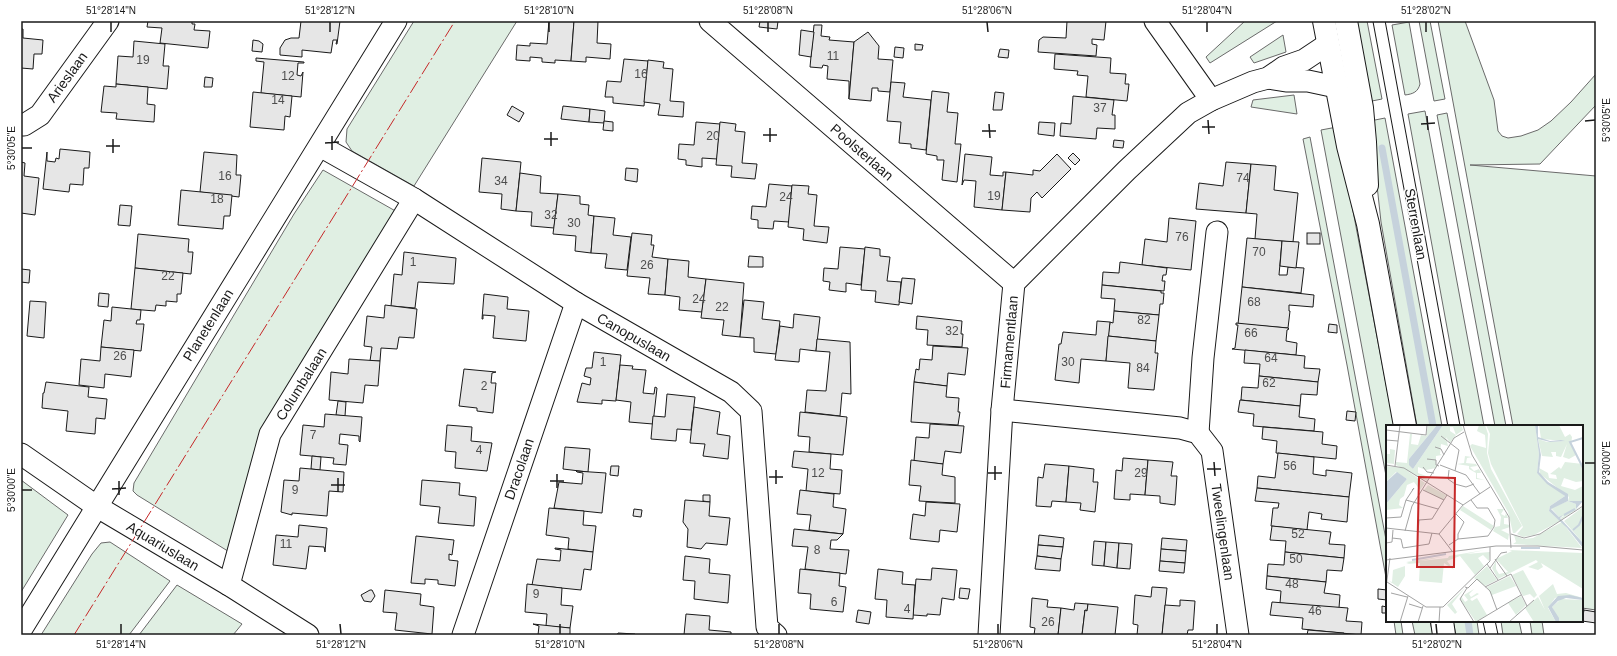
<svg xmlns="http://www.w3.org/2000/svg" width="1617" height="656" font-family="Arial,sans-serif">
<style>
.green{fill:#e0efe3;stroke:#6a6a6a}
.lines{fill:none;stroke-linecap:round;stroke-linejoin:round}
.stream{stroke:#c6d2dc;stroke-width:7}
.building{fill:#e6e6e6;stroke:#1a1a1a}
.service-casing{stroke:#1a1a1a;stroke-width:13}
.minor-casing{stroke:#1a1a1a;stroke-width:23}
.secondary-casing{stroke:#1a1a1a;stroke-width:24}
.service{stroke:#fff;stroke-width:11}
.minor{stroke:#fff;stroke-width:21}
.secondary{stroke:#fff;stroke-width:22}
.power{stroke:#c62828;stroke-width:1;stroke-dasharray:14 3 2 3;stroke-linecap:butt}
.ticks{fill:none;stroke:#1a1a1a;stroke-width:1.5}
.labels{text-anchor:middle;stroke-width:3;stroke-linejoin:round;paint-order:stroke}
.number-label{font-size:12px;fill:#4d4d4d}
.street-label{font-size:14px;fill:#1a1a1a;stroke:#fff}
.inset-river{fill:none;stroke:#c6d2dc;stroke-width:2}
.inset-road{fill:none;stroke:#a3a3a3;stroke-width:1}
.view{fill:#c62828;fill-opacity:0.15;stroke:#c62828;stroke-width:2}
.inset-edge{fill:none;stroke:#1a1a1a;stroke-width:2}
.neatline{fill:none;stroke:#1a1a1a;stroke-width:1.5}
.ticks-label{font-size:10px;text-anchor:middle;fill:#1a1a1a}
</style>
<rect width="100%" height="100%" fill="#fff"/>
<g class="green">
<polygon points="414,21 517,21 414,186 352,151 346,142 347,129"/>
<polygon points="1245,21 1277,21 1210,63 1206,57"/>
<polygon points="1355,21 1367,21 1382,99 1367,102"/>
<polygon points="1419,21 1430,21 1445,99 1434,101"/>
<polygon points="1438,21 1465,21 1494,100 1498,131 1502,136 1508,138 1521,136 1538,130 1551,121 1571,102 1596,74 1596,105 1540,164 1470,165 1596,176 1596,610 1582,608 1582,426 1513,426"/>
<path d="M1409,22L1420,84C1418,92 1413,94 1405,95L1392,25Z"/>
<polygon points="1283,35 1286,52 1254,63 1250,57"/>
<polygon points="1294,95 1297,114 1251,107 1253,100"/>
<polygon points="1425,111 1484,426 1465,426 1408,114"/>
<polygon points="1447,113 1506,426 1495,426 1437,115"/>
<polygon points="1385,118 1442,426 1417,426 1381,222 1370,121"/>
<polygon points="1337,127 1394,426 1387,426 1387,481 1321,130"/>
<polygon points="1310,137 1387,545 1387,583 1347,365 1303,139"/>
<polygon points="323,170 399,213 290,397 231,553 137,495 133,491 134,483 294,214"/>
<polygon points="21,480 68,515 21,592"/>
<polygon points="110,542 170,581 129,635 41,635 92,554 101,543"/>
<polygon points="177,585 242,624 233,635 139,635"/>
<polygon points="1394,621 1401,621 1403,635 1396,635"/>
<polygon points="1412,621 1430,621 1433,635 1415,635"/>
<polygon points="1453,621 1477,621 1479,635 1456,635"/>
<polygon points="1501,621 1519,621 1522,635 1503,635"/>
<polygon points="1530,621 1542,621 1544,635 1532,635"/>
</g>
<g class="lines">
<g class="stream">
<polyline points="1382,148 1433,426"/>
<polyline points="1468,621 1470,635"/>
</g>
</g>
<g class="building">
<polygon points="148,21 192,21 192,24 195,24 194,30 210,31 208,48 160,43 162,28 147,27"/>
<polygon points="301,21 340,21 337,44 336,44 337,40 333,40 331,53 302,50 302,57 280,55 280,48 285,40 291,38 299,38"/>
<polygon points="549,21 574,21 571,61 555,60 555,63 542,62 542,58 530,57 530,61 516,60 517,45 530,46 530,43 547,44"/>
<polygon points="574,21 598,21 597,43 611,44 610,59 586,57 586,62 571,61"/>
<polygon points="760,21 778,21 777,29 759,27"/>
<polygon points="1067,21 1106,21 1104,40 1092,39 1092,44 1097,45 1096,56 1038,52 1039,40 1043,37 1066,38"/>
<polygon points="814,25 822,25 821,36 830,37 829,40 854,42 849,99 849,81 827,79 828,66 823,65 822,68 810,67"/>
<polygon points="21,29 23,29 23,38 43,40 42,54 34,54 33,69 21,68"/>
<polygon points="801,30 814,32 811,57 799,55"/>
<polygon points="868,32 879,46 878,59 893,60 890,92 878,91 878,88 872,88 871,101 849,99 854,42"/>
<polygon points="253,40 259,41 263,44 262,52 252,51"/>
<polygon points="134,41 165,44 163,66 169,66 167,89 116,84 118,56 133,57"/>
<polygon points="915,44 923,45 922,50 915,50"/>
<polygon points="895,47 904,48 903,58 894,57"/>
<polygon points="1000,49 1009,50 1008,58 998,57"/>
<polygon points="1055,54 1111,58 1110,73 1126,74 1125,84 1129,84 1127,101 1086,97 1088,76 1077,75 1078,71 1054,69"/>
<polygon points="256,58 304,62 304,63 298,63 297,75 301,76 303,72 301,97 261,93 264,62 256,61"/>
<polygon points="624,59 648,61 644,106 613,103 613,97 605,97 607,81 621,82"/>
<polygon points="648,60 664,62 663,68 673,69 670,101 684,102 683,117 658,115 660,104 644,102"/>
<polygon points="205,77 213,78 212,87 204,87"/>
<polygon points="891,82 905,83 903,97 931,100 926,150 911,148 911,144 899,143 901,122 887,121"/>
<polygon points="116,84 148,87 147,104 155,105 154,122 116,119 117,113 101,112 104,86 116,87"/>
<polygon points="932,91 949,93 947,112 958,113 955,144 961,144 957,182 942,180 944,160 937,160 937,156 926,154"/>
<polygon points="253,92 292,96 290,117 285,116 284,130 250,127"/>
<polygon points="995,92 1004,93 1002,110 993,110"/>
<polygon points="1073,96 1114,100 1112,115 1115,115 1115,129 1097,128 1096,139 1060,136 1061,123 1071,124"/>
<polygon points="512,106 524,113 519,122 507,115"/>
<polygon points="563,106 590,109 589,122 561,119"/>
<polygon points="590,109 605,111 604,123 589,122"/>
<polygon points="604,121 613,122 613,131 603,130"/>
<polygon points="696,122 720,124 717,159 702,158 702,167 686,165 686,160 678,159 679,144 694,145"/>
<polygon points="720,122 736,124 735,131 745,132 742,163 757,164 755,179 731,177 732,166 716,165"/>
<polygon points="1039,122 1055,123 1054,136 1038,134"/>
<polygon points="1114,140 1124,141 1123,148 1113,147"/>
<polygon points="60,149 90,152 89,168 84,168 83,185 70,184 69,192 43,189 47,152 47,161 55,162 56,158 59,159"/>
<polygon points="204,152 237,155 236,175 241,175 239,197 200,192"/>
<polygon points="1073,153 1080,160 1075,165 1068,158"/>
<polygon points="965,154 992,157 990,175 1003,176 1003,172 1006,172 1002,210 974,207 976,181 964,180 962,185"/>
<polygon points="1057,154 1071,169 1042,198 1037,192 1031,198 1030,212 1002,210 1006,172 1033,175 1033,170 1040,171"/>
<polygon points="482,158 521,162 516,211 501,209 502,194 479,192"/>
<polygon points="21,162 25,163 24,176 39,178 35,215 21,213"/>
<polygon points="1226,162 1251,164 1246,213 1196,209 1199,183 1223,186"/>
<polygon points="1251,164 1276,166 1274,190 1298,193 1293,242 1255,239 1257,214 1246,213"/>
<polygon points="626,168 638,169 637,182 625,180"/>
<polygon points="520,173 541,176 540,193 558,194 554,228 531,226 532,212 516,211"/>
<polygon points="769,184 792,186 789,222 774,221 773,229 758,228 758,220 751,219 752,206 766,207"/>
<polygon points="792,185 809,186 808,194 817,195 814,226 829,227 827,243 803,240 804,229 788,227"/>
<polygon points="181,190 232,195 230,216 224,216 223,229 178,225"/>
<polygon points="558,194 580,196 580,204 589,205 588,215 594,216 591,253 575,251 576,236 553,234"/>
<polygon points="120,205 132,206 130,226 118,225"/>
<polygon points="594,216 615,218 613,235 631,237 627,270 605,268 607,254 591,253"/>
<polygon points="1169,218 1196,221 1191,270 1142,265 1145,239 1167,242"/>
<polygon points="632,233 652,235 651,245 654,245 652,257 668,259 665,295 648,294 650,278 627,276"/>
<rect x="1307" y="233" width="13" height="11"/>
<polygon points="138,234 189,239 188,252 193,252 191,274 135,268"/>
<polygon points="1247,238 1282,241 1279,275 1287,275 1288,267 1304,268 1301,293 1242,287"/>
<polygon points="1282,241 1299,242 1296,268 1280,266"/>
<polygon points="840,247 865,249 861,285 846,283 846,292 829,290 830,282 823,281 824,268 838,269"/>
<polygon points="865,247 880,249 880,256 890,257 887,281 901,282 899,305 875,302 876,291 861,290"/>
<polygon points="404,252 456,258 454,284 418,282 415,308 391,306 394,274 402,275"/>
<polygon points="749,256 763,257 763,267 748,267"/>
<polygon points="668,259 689,261 688,277 706,279 702,312 679,310 680,297 665,295"/>
<polygon points="1120,262 1167,268 1166,275 1163,275 1162,281 1165,281 1164,291 1102,285 1103,272 1119,273"/>
<polygon points="135,268 183,273 181,294 177,294 177,302 166,301 166,306 156,305 155,311 131,309"/>
<polygon points="21,269 30,270 29,283 21,282"/>
<polygon points="902,278 915,279 912,304 899,302"/>
<polygon points="706,279 744,283 740,337 722,335 724,320 701,318"/>
<polygon points="1102,285 1161,291 1161,293 1164,293 1163,304 1160,304 1159,315 1114,311 1115,299 1101,298"/>
<polygon points="1242,287 1314,295 1313,307 1289,305 1289,311 1290,311 1288,328 1238,324"/>
<polygon points="99,293 109,294 108,307 98,306"/>
<polygon points="484,294 508,297 507,309 529,311 526,341 493,338 495,316 483,315 483,319 482,319"/>
<polygon points="744,300 764,302 762,319 780,321 776,354 754,352 754,338 740,337"/>
<polygon points="30,301 46,302 44,338 27,336"/>
<polygon points="385,305 417,309 414,338 399,337 397,349 381,348 380,361 370,361 372,347 364,346 367,316 384,318"/>
<polygon points="112,307 141,310 140,320 137,320 136,324 144,324 141,351 101,347 104,320 111,321"/>
<polygon points="1114,311 1159,315 1156,341 1108,336 1110,322 1113,323"/>
<polygon points="794,314 820,317 816,351 800,349 799,362 775,360 780,326 793,328"/>
<polygon points="917,316 962,321 961,334 963,334 962,347 927,345 928,330 916,329"/>
<polygon points="1097,321 1110,322 1106,361 1081,359 1079,383 1055,380 1059,344 1061,344 1063,332 1096,335"/>
<polygon points="1236,323 1288,328 1289,329 1287,330 1286,341 1297,343 1296,355 1232,349 1235,348 1238,325 1236,325"/>
<polygon points="1329,324 1337,325 1337,333 1328,332"/>
<polygon points="1108,336 1156,341 1155,353 1158,353 1154,390 1128,388 1130,363 1106,361"/>
<polygon points="817,339 850,342 851,394 842,393 840,416 805,412 807,390 826,391 830,352 816,351"/>
<polygon points="933,346 968,348 965,375 948,373 947,386 914,382 916,369 919,370 920,359 932,360"/>
<polygon points="101,347 134,350 131,377 105,374 104,388 79,385 81,359 100,361"/>
<polygon points="1245,350 1305,356 1304,368 1320,369 1318,382 1259,376 1260,364 1244,363"/>
<polygon points="594,352 621,355 616,401 602,400 602,404 577,402 582,383 590,385 591,378 584,376 586,368 592,368"/>
<polygon points="349,359 380,361 378,386 365,385 363,403 329,400 331,372 348,374"/>
<polygon points="620,365 633,366 632,369 646,370 643,393 654,394 655,387 657,388 653,424 629,422 631,402 616,400"/>
<polygon points="464,369 496,372 492,373 491,383 496,383 493,413 477,411 477,408 459,406"/>
<polygon points="1259,376 1318,382 1317,395 1301,394 1300,406 1241,400 1242,387 1258,388"/>
<polygon points="46,382 89,387 88,397 107,399 105,419 96,418 95,434 66,431 68,411 42,408 43,393 44,393"/>
<polygon points="914,382 947,386 946,397 959,398 958,412 960,412 958,425 911,422"/>
<polygon points="667,394 695,397 691,430 677,429 676,441 651,439 653,416 665,417"/>
<polygon points="1240,400 1300,406 1299,417 1315,419 1314,431 1253,426 1254,414 1238,412"/>
<polygon points="338,401 346,402 345,416 336,415"/>
<polygon points="694,407 720,412 717,434 730,436 728,459 703,456 705,444 690,443"/>
<polygon points="1347,411 1356,412 1355,421 1346,420"/>
<polygon points="800,412 847,417 843,455 809,452 810,437 798,436"/>
<polygon points="325,414 362,417 360,442 359,441 359,436 340,434 339,444 348,445 346,465 333,464 334,458 300,455 303,425 324,427"/>
<polygon points="930,424 964,426 961,453 945,451 943,464 914,461 916,437 929,438"/>
<polygon points="447,425 472,427 471,441 492,443 487,471 455,468 456,452 445,451"/>
<polygon points="1263,427 1323,432 1322,444 1337,446 1336,459 1276,453 1277,441 1262,439"/>
<polygon points="565,447 590,449 588,472 563,469"/>
<polygon points="794,451 831,454 830,469 842,470 840,494 806,491 808,469 792,467"/>
<polygon points="1278,453 1314,457 1313,474 1326,476 1326,470 1352,473 1349,497 1257,488 1258,476 1275,478"/>
<polygon points="312,456 321,457 320,470 311,469"/>
<polygon points="1123,458 1148,460 1145,495 1130,494 1130,500 1114,499 1116,470 1122,471"/>
<polygon points="911,460 943,464 942,475 955,477 955,503 919,501 921,486 909,485"/>
<polygon points="1148,460 1173,462 1171,476 1177,476 1175,505 1160,503 1160,496 1145,495"/>
<polygon points="1045,464 1069,466 1066,502 1052,501 1051,507 1036,506 1038,477 1043,478"/>
<polygon points="611,466 619,466 618,476 610,475"/>
<polygon points="1069,466 1094,469 1093,482 1098,482 1095,512 1080,510 1081,503 1066,502"/>
<polygon points="300,468 344,472 343,492 329,491 327,516 292,513 292,515 281,512 284,480 299,481"/>
<polygon points="576,471 606,473 602,513 554,508 559,482 582,484 583,473 577,472"/>
<polygon points="422,480 460,483 459,495 476,497 474,526 438,523 440,507 420,505"/>
<polygon points="1257,488 1349,497 1347,522 1321,519 1322,514 1309,512 1307,530 1271,526 1273,508 1278,508 1279,503 1255,501"/>
<polygon points="800,490 834,494 833,507 846,509 843,534 809,530 811,515 797,514"/>
<polygon points="703,495 710,495 710,502 703,501"/>
<polygon points="685,500 710,502 709,516 730,518 727,545 706,543 701,549 687,547 688,529 683,522"/>
<polygon points="926,502 960,504 957,532 940,530 939,542 910,539 913,514 925,516"/>
<polygon points="549,508 584,511 583,525 596,526 593,552 568,549 569,538 546,535"/>
<polygon points="634,509 642,510 641,517 633,516"/>
<polygon points="299,525 327,528 325,552 324,547 309,546 306,569 273,565 276,535 298,537"/>
<polygon points="1272,526 1331,532 1329,544 1345,545 1344,558 1285,552 1286,541 1270,540"/>
<polygon points="794,529 843,534 837,540 831,540 830,549 849,550 846,574 805,569 808,547 792,546"/>
<polygon points="1039,535 1064,538 1063,547 1038,545"/>
<polygon points="416,536 454,540 452,555 449,554 449,560 458,561 455,586 438,584 438,580 425,579 425,584 411,583"/>
<polygon points="1162,538 1187,540 1186,551 1161,549"/>
<polygon points="1094,541 1106,542 1104,566 1092,565"/>
<polygon points="1106,542 1119,543 1117,568 1104,566"/>
<polygon points="1119,543 1132,544 1130,569 1117,568"/>
<polygon points="1038,545 1063,547 1061,559 1037,556"/>
<polygon points="555,548 593,552 591,570 584,569 581,590 532,585 537,559 560,561 561,550 555,549"/>
<polygon points="1161,549 1186,551 1185,563 1160,561"/>
<polygon points="1285,552 1344,558 1342,571 1327,570 1326,582 1267,576 1268,564 1284,565"/>
<polygon points="685,556 710,559 709,573 730,575 728,603 694,599 695,581 683,580"/>
<polygon points="1037,556 1061,559 1060,571 1035,569"/>
<polygon points="1160,561 1185,563 1184,573 1159,571"/>
<polygon points="932,568 957,570 954,600 942,598 940,615 927,614 927,616 913,615 916,579 931,580"/>
<polygon points="800,569 840,573 839,586 846,587 843,612 810,609 811,594 798,593"/>
<polygon points="878,569 903,572 902,584 915,585 913,619 886,617 887,600 875,599"/>
<polygon points="1267,576 1326,582 1324,593 1340,595 1339,608 1280,603 1281,591 1266,589"/>
<polygon points="527,584 562,588 561,605 573,606 570,628 546,626 547,614 525,612"/>
<polygon points="1152,587 1167,588 1162,635 1137,635 1138,625 1133,624 1135,595 1151,597"/>
<polygon points="960,588 970,589 968,599 959,598"/>
<polygon points="1378,589 1387,590 1387,600 1378,599"/>
<polygon points="370,590 372,590 375,596 371,602 364,601 361,595"/>
<polygon points="385,590 421,594 420,605 434,607 432,634 395,630 397,613 383,612"/>
<polygon points="1032,598 1048,600 1047,607 1061,608 1058,635 1034,635 1035,628 1030,627"/>
<polygon points="1180,600 1195,601 1193,630 1188,630 1187,635 1162,635 1165,605 1180,606"/>
<polygon points="1272,602 1348,608 1346,621 1362,622 1361,635 1302,629 1303,618 1270,615"/>
<polygon points="1075,603 1088,604 1087,611 1085,610 1082,635 1058,635 1061,608 1074,610"/>
<polygon points="1088,604 1118,607 1115,635 1082,635 1085,610 1087,611"/>
<polygon points="1382,606 1387,607 1387,613 1382,613"/>
<polygon points="858,610 871,612 869,624 856,622"/>
<polygon points="1584,610 1596,612 1596,623 1582,621"/>
<polygon points="686,614 710,616 709,630 731,632 731,635 684,635"/>
<polygon points="533,624 570,628 570,635 538,635 539,626"/>
<polygon points="1308,630 1344,633 1344,635 1307,635"/>
<polygon points="618,633 635,634 635,635 617,635"/>
</g>
<g class="lines">
<g class="service-casing">
<g id="service">
<polyline points="1379,21 1454,426"/>
<polyline points="1489,621 1492,635"/>
</g>
</g>
<g class="minor-casing">
<g id="minor">
<polyline points="710,21 1014,283"/>
<polyline points="1155,21 1211,100"/>
<polyline points="1268,78 1286,81 1308,81 1336,87"/>
<polyline points="21,125 24,125 40,115 108,21"/>
<polyline points="320,146 414,199 576,303 731,392 751,411 767,627 776,635"/>
<polyline points="1002,410 1180,428 1198,433 1212,451 1238,635"/>
<polyline points="1198,433 1203,358 1217,232"/>
<polyline points="21,454 96,506 229,585 308,635"/>
<polyline points="229,585 270,434 414,199"/>
<polyline points="21,630 396,21"/>
<polyline points="463,635 576,303"/>
<polyline points="989,635 1002,410 1014,283 1127,170 1188,113 1211,100 1253,82 1268,78 1284,67 1304,60 1328,44"/>
</g>
</g>
<g class="secondary-casing">
<g id="secondary">
<polyline points="1324,21 1348,146 1368,224 1405,426"/>
<polyline points="1346,21 1362,108 1365,142 1367,185"/>
<polyline points="1442,621 1444,635"/>
</g>
</g>
<use href="#service" class="service"/>
<use href="#minor" class="minor"/>
<use href="#secondary" class="secondary"/>
<polyline class="power" points="74,635 455,21"/>
</g>
<path class="ticks" d="M111,22V32M330,22V32M549,22V32M768,22V32M987,22L988,32M1207,22V32M1426,22V32M1427,116L1428,130M1208,120L1209,134M1585,121L1595,120M989,124L990,138M1421,124L1435,123M1202,127H1215M770,128V142M982,131H996M551,132V146M763,135H777M332,136V150M113,139V153M544,139H558M325,143L339,142M106,146H120M22,148H32M1214,462L1215,476M1585,463H1595M995,466V480M1207,469H1221M776,470V484M988,473H1002M557,474V488M769,477H783M338,478V492M119,481V495M550,481H564M331,485H345M112,489L126,488M22,490H32M121,624V634M340,624L341,634M560,624V634M779,624V634M998,624V634M1217,624V634M1436,624L1437,634"/>
<g class="labels">
<g class="number-label">
<text x="833" y="60">11</text>
<text x="143" y="64">19</text>
<text x="641" y="78">16</text>
<text x="288" y="80">12</text>
<text x="278" y="104">14</text>
<text x="1100" y="112">37</text>
<text x="713" y="140">20</text>
<text x="225" y="180">16</text>
<text x="1243" y="182">74</text>
<text x="501" y="185">34</text>
<text x="994" y="200">19</text>
<text x="786" y="201">24</text>
<text x="217" y="203">18</text>
<text x="551" y="219">32</text>
<text x="574" y="227">30</text>
<text x="1182" y="241">76</text>
<text x="1259" y="256">70</text>
<text x="413" y="266">1</text>
<text x="647" y="269">26</text>
<text x="168" y="280">22</text>
<text x="699" y="303">24</text>
<text x="1254" y="306">68</text>
<text x="722" y="311">22</text>
<text x="1144" y="324">82</text>
<text x="952" y="335">32</text>
<text x="1251" y="337">66</text>
<text x="120" y="360">26</text>
<text x="1271" y="362">64</text>
<text x="603" y="366">1</text>
<text x="1068" y="366">30</text>
<text x="1143" y="372">84</text>
<text x="1269" y="387">62</text>
<text x="484" y="390">2</text>
<text x="313" y="439">7</text>
<text x="479" y="454">4</text>
<text x="1290" y="470">56</text>
<text x="818" y="477">12</text>
<text x="1141" y="477">29</text>
<text x="295" y="494">9</text>
<text x="1298" y="538">52</text>
<text x="286" y="548">11</text>
<text x="817" y="554">8</text>
<text x="1296" y="563">50</text>
<text x="1292" y="588">48</text>
<text x="536" y="598">9</text>
<text x="834" y="606">6</text>
<text x="907" y="613">4</text>
<text x="1315" y="615">46</text>
<text x="1048" y="626">26</text>
</g>
<g class="street-label">
<text transform="translate(67 77) rotate(-54)" y="5">Arieslaan</text>
<text transform="translate(862 152) rotate(41)" y="5">Poolsterlaan</text>
<text transform="translate(1416 224) rotate(80)" y="5">Sterrenlaan</text>
<text transform="translate(208 325) rotate(-58)" y="5">Planetenlaan</text>
<text transform="translate(634 337) rotate(30)" y="5">Canopuslaan</text>
<text transform="translate(1009 342) rotate(-85)" y="5">Firmamentlaan</text>
<text transform="translate(301 384) rotate(-58)" y="5">Columbalaan</text>
<text transform="translate(519 469) rotate(-71)" y="5">Dracolaan</text>
<text transform="translate(1223 532) rotate(82)" y="5">Tweelingenlaan</text>
<text transform="translate(163 546) rotate(31)" y="5">Aquariuslaan</text>
</g>
</g>
<g transform="translate(1386 425)">
<rect width="197" height="197" fill="#fff"/>
<path d="M42,0H51L23,34L27,44L57,0H75L77,5L70,10L67,2H64V6L70,10L64,18L60,12L62,21L55,19L54,29L56,30L50,31V43L40,45L32,42V48L43,52L41,56L10,40V37L21,38L24,9H26L25,19L32,20L35,10L40,11ZM93,0H99L102,9L101,28L105,44L136,101L129,108H127L122,87L84,21L86,19L100,23L99,10L91,6ZM100,0H149L153,29L151,48L179,71L164,81L163,86L174,96L148,110L137,112L131,109L137,102L105,39L102,28L104,9ZM153,0H173L179,12L184,9L186,12L185,20L190,30L183,34L177,32L181,19L175,32L170,31V27H165L167,32L156,31L152,14L161,17L179,16L155,14ZM4,24L9,25L8,39L0,38V29H4ZM79,31L86,32L81,33L80,38L90,39L91,41L84,42L88,46L93,44L95,48H91V53L99,55L90,54V48L83,44V41L71,39L78,38ZM179,37L197,39V56L190,57L178,53L175,61L189,65L197,61V76H182L183,72L154,49L153,43L162,48L163,53L171,54L170,50L164,49L173,42L175,44ZM0,41L17,43L39,58L34,65L28,57L21,60L18,71L14,74L13,80L17,83L0,85V79L21,54L10,47L0,57ZM42,60L60,70L57,75L38,65ZM182,76L190,79V84L197,80L176,94L174,93L178,91L173,92L165,83ZM77,81L108,101L105,105L74,85ZM197,82V118L178,96ZM111,84H118L115,89L119,91L120,88L122,93H118V99L124,100V102L115,105L123,109L122,115L107,106L109,102L114,101L115,92ZM176,97L196,123L127,119L130,117L128,110L137,114L147,113ZM99,125L80,129L104,127L103,136L97,130L92,133L98,141L89,150L74,131L61,136L68,145L58,138L56,158L33,156L34,138L20,139L23,138L20,137L62,131L34,136L62,133L63,131ZM123,125L196,128L197,164L155,138L157,142L152,145L142,142L152,137L150,135L112,154L106,143L110,136V144L113,149L122,147L110,134L126,126ZM19,141V151L12,162L3,156L6,157L7,145ZM101,141L111,155L99,161L88,153ZM137,145L151,170L148,173L144,169L137,171L126,150ZM124,151L132,164L130,161L106,170L108,175L101,162ZM167,159L171,169L180,168L197,173L177,171L169,173L162,183L170,197H148L139,183L152,172L159,185L153,171ZM79,163L66,179L71,187L78,181L69,189L61,180ZM88,164L83,169L85,172L91,168L93,169L84,174L86,176L91,173L101,190L90,197L74,174L75,171L79,177L82,175L78,170ZM135,171L140,180L130,190L122,178ZM175,174L197,175V197H173L166,182Z" fill="#e0efe3"/>
<path d="M51,0H57L27,44L23,40V34ZM149,0H152V12L164,16L175,15L179,16L164,17L152,14L155,30L153,47L162,57L182,69V76H197L190,84V79L182,76L165,84L173,92L177,90L174,93L197,118V123L181,103L163,86L164,81L179,71L161,59L151,48L153,29ZM11,47L21,54L0,79V57ZM184,170L197,173V175L180,173L172,176L166,182L173,193V197H170L162,182L172,171Z" fill="#c6d2dc"/>
<path class="inset-river" d="M197,13L184,17L197,43M178,90L189,84M187,105L193,100L197,91M135,123H154M26,135L60,129"/>
<path class="inset-road" d="M77,0L86,30L123,92L125,123M0,5L40,10L41,0M55,11L73,25L69,46M0,15L12,16M49,22L55,24L58,30M41,34L50,35V40L53,41M0,40L18,43L77,80M54,40L80,50L94,69M9,41L14,0M37,42L41,47L48,48M63,45L62,54L69,59L80,62L88,59M37,65L58,75M20,75L52,84M70,89L78,97L72,109V114M0,93L15,92L20,75L28,63L26,65M0,103L53,109L66,126M19,106L26,81L68,13L78,7M32,107L33,95L46,94L61,70M53,109L77,80L104,62M125,109L138,113L154,109L197,81M6,113L15,114L17,123L43,119L46,108M0,118L6,117L7,105M63,120L72,114L102,111L108,102L109,95L102,83H91L85,75M109,134L121,151M0,135L110,121H152L197,125M101,139L112,155M104,143L115,128L121,127M1,157L40,182H57L104,136V122M0,162L4,133M79,162L82,163L91,154L104,166L111,185M99,162L125,149L141,181M81,163L74,174L88,197M5,168L21,172M23,179L36,183M14,197L22,171M32,197L37,181M53,197L54,182M90,197L135,170M123,197L148,175"/>
<path class="view" d="M33,52L69,53L68,142H31Z"/>
<rect width="197" height="197" class="inset-edge"/>
</g>
<rect width="1617" height="656" fill="none" stroke="#ffffff" stroke-width="44"/>
<rect x="22" y="22" width="1573" height="612" class="neatline"/>
<g class="ticks-label">
<text x="111" y="14">51°28'14"N</text>
<text x="330" y="14">51°28'12"N</text>
<text x="549" y="14">51°28'10"N</text>
<text x="768" y="14">51°28'08"N</text>
<text x="987" y="14">51°28'06"N</text>
<text x="1207" y="14">51°28'04"N</text>
<text x="1426" y="14">51°28'02"N</text>
<text transform="translate(1606 120) rotate(-90)" y="4">5°30'05"E</text>
<text transform="translate(11 148) rotate(-90)" y="4">5°30'05"E</text>
<text transform="translate(1606 463) rotate(-90)" y="4">5°30'00"E</text>
<text transform="translate(11 490) rotate(-90)" y="4">5°30'00"E</text>
<text x="121" y="648">51°28'14"N</text>
<text x="341" y="648">51°28'12"N</text>
<text x="560" y="648">51°28'10"N</text>
<text x="779" y="648">51°28'08"N</text>
<text x="998" y="648">51°28'06"N</text>
<text x="1217" y="648">51°28'04"N</text>
<text x="1437" y="648">51°28'02"N</text>
</g>
</svg>
